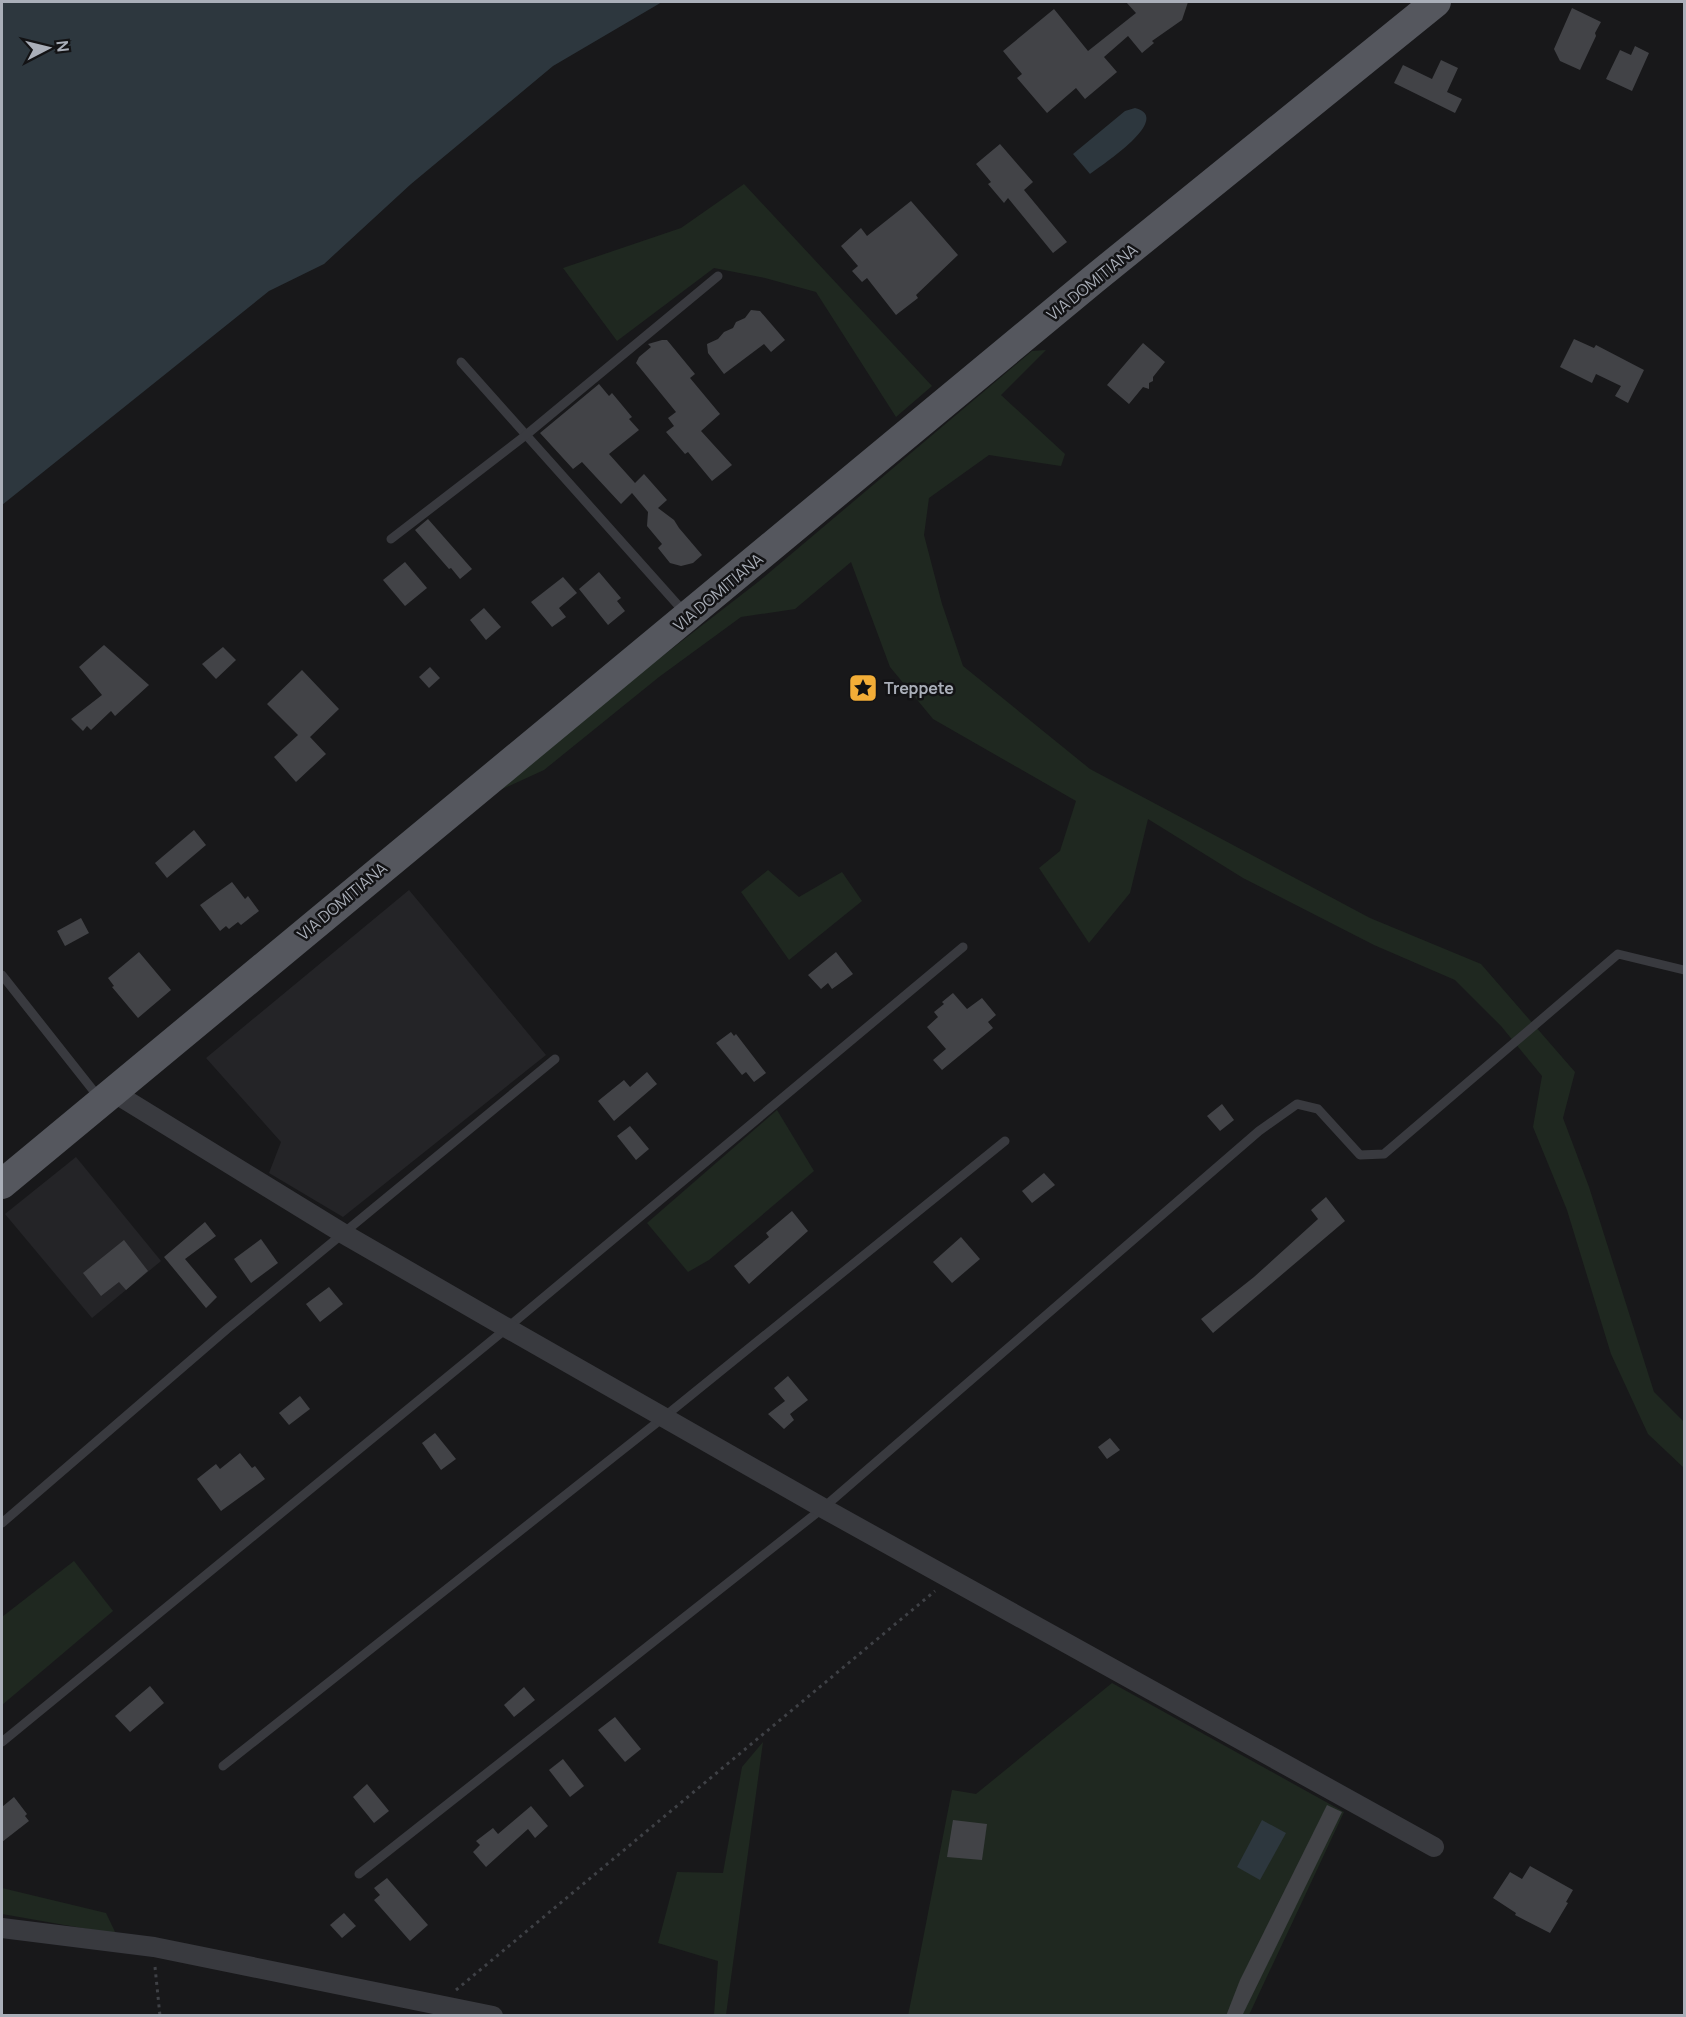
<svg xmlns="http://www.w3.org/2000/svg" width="1686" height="2017" font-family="Manrope,sans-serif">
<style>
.built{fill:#242427}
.green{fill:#1f2820}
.water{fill:#2d373e}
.building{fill:#424347}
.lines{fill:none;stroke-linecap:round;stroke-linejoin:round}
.path{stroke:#3f4146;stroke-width:3;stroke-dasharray:3 4.5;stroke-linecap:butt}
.service{stroke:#393a3f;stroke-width:9}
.minor{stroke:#393a3f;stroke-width:20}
.primary{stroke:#55575e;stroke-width:30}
.labels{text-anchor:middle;stroke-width:5;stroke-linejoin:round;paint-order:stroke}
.street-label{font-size:16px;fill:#aaafb9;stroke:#131315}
.poi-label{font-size:16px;font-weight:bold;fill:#aaafb9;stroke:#131315;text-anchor:start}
</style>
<rect width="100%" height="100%" fill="#18181a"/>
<g class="built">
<polygon points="409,890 546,1055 343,1217 269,1173 281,1142 206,1058"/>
<polygon points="76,1157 161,1261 92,1318 5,1214"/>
</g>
<g class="green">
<polygon points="744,184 932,386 896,417 816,292 765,278 714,268 617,341 563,268 681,228"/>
<polygon points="1046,350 1001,395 1065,454 1061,466 989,455 929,498 924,535 942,604 963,666 1090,769 1370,918 1481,964 1575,1072 1563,1118 1589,1187 1654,1392 1684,1422 1684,1468 1648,1434 1611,1354 1567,1210 1533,1127 1542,1076 1501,1026 1455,980 1374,945 1243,878 1148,819 1130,893 1089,943 1039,868 1060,851 1076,801 933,719 890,667 851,562 795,609 741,617 659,677 544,770 498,791 571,727 758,582 1032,351"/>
<polygon points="768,870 799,897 842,872 862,901 789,960 741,892"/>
<polygon points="777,1110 814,1171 709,1260 688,1272 647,1223"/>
<polygon points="74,1561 113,1611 2,1705 2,1617"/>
<polygon points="1112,1683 1344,1812 1249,2015 908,2016 952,1790 976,1794"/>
<polygon points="763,1742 726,2015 714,2015 718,1961 658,1943 677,1872 723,1873 742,1767"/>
<polygon points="2,1888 106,1913 116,1934 2,1914"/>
</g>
<g class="water">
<polygon points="2,2 662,2 553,66 411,184 324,264 269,291 2,505"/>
<path d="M1135,108C1174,118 1102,165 1090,174L1073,154L1125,111Z"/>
<polygon points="1262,1820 1286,1833 1260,1880 1237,1867"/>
</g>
<g class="building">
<polygon points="1126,2 1188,2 1182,20 1152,41 1154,43 1142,53 1128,36 1104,57 1117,72 1085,99 1076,88 1047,113 1017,78 1022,74 1003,51 1054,9 1088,51 1136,13"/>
<polygon points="1572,8 1601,22 1595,33 1596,36 1580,70 1560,61 1554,49"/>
<polygon points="1635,46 1649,53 1632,91 1606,79 1620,50 1631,55"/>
<polygon points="1441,60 1458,68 1447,92 1462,99 1455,113 1394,83 1403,65 1432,79"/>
<polygon points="1000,144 1033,182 1024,190 1067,242 1053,253 1008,198 1004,203 988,184 991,182 976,164"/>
<polygon points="911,201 958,255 916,295 918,298 896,315 867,278 862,282 852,271 858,266 841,246 861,228 867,236"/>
<polygon points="751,310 760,311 785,340 771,352 764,344 724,374 708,353 707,344 718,339 724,332 733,328 736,322 745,318"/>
<polygon points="1574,339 1594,348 1596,345 1644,370 1628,403 1615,396 1621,386 1596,374 1592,383 1560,367"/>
<polygon points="662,340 667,340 695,374 690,378 720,414 701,431 732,465 712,481 688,452 685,454 666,432 674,426 668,418 676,412 636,363 639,357 651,347 648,344"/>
<polygon points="1143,343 1165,362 1153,377 1153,381 1149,383 1149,389 1143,387 1129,404 1107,385"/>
<polygon points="599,384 609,396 612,393 632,417 629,419 639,430 609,454 635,483 644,474 667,500 658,508 674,520 679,528 702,555 693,563 681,566 670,563 658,548 662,544 647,526 648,512 632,493 621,504 582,462 573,469 540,433"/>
<polygon points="428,519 472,569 460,579 451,568 449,569 415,530"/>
<polygon points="405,562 427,588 405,606 383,580"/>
<polygon points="599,572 621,598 617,601 625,611 608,625 579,589"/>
<polygon points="563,577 577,593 559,608 566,617 552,627 531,602"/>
<polygon points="484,608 501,627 486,640 470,620"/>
<polygon points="104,645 149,685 115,716 111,711 91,730 87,726 83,731 71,719 102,695 79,667"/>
<polygon points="223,647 236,660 216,679 202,664"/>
<polygon points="430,667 440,678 429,688 419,677"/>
<polygon points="302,670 339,709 310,737 326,754 296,782 274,757 298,735 267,704"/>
<polygon points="194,830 206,845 167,878 155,863"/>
<polygon points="232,882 245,899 248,896 259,911 241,925 238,922 229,929 226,926 220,931 200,905"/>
<polygon points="81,918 89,933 65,946 57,931"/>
<polygon points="139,952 171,990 138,1018 112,987 114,986 108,978"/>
<polygon points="836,952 853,974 832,989 828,983 821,989 808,975"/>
<polygon points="953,993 967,1009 982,998 996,1015 988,1022 993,1028 942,1070 933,1060 946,1049 927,1027 938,1017 934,1012 944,1004 942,1002"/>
<polygon points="731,1032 734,1036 736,1034 766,1073 754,1082 746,1072 742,1075 716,1043"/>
<polygon points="647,1072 657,1084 614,1121 598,1101 624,1080 630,1087"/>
<polygon points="1222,1104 1234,1120 1220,1131 1207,1116"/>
<polygon points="630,1126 649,1149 636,1160 617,1136"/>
<polygon points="1044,1173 1055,1185 1032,1203 1022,1191"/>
<polygon points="1326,1197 1345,1221 1213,1333 1201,1319 1254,1277 1318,1219 1311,1210"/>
<polygon points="792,1211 808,1231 749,1284 734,1266 769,1237 766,1233"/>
<polygon points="205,1222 216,1236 185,1259 217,1297 206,1308 164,1257"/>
<polygon points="961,1237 980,1259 952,1283 933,1262"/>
<polygon points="261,1239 278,1263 251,1283 234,1259"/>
<polygon points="124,1240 148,1271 126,1290 119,1282 101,1296 83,1273"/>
<polygon points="329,1287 343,1304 320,1322 306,1304"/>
<polygon points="788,1376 808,1400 790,1414 794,1420 784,1429 768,1414 785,1401 774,1388"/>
<polygon points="300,1396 310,1409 289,1425 279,1413"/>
<polygon points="435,1433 456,1459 441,1470 422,1443"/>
<polygon points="1110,1438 1120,1450 1107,1459 1098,1447"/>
<polygon points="240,1453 252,1468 255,1466 265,1479 221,1511 197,1479 216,1464 220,1469"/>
<polygon points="150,1686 164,1703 130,1732 115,1716"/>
<polygon points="524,1687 535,1700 514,1717 504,1705"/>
<polygon points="615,1717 641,1749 625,1762 598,1730"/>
<polygon points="563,1759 584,1786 570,1797 549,1770"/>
<polygon points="367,1784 389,1811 374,1823 353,1797"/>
<polygon points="14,1797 27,1814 25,1816 29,1821 2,1842 2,1807"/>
<polygon points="1327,1805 1342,1812 1242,2016 1226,2016 1240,1980"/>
<polygon points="531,1806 548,1826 535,1838 528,1829 486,1867 473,1852 480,1845 476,1841 493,1828 498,1834"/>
<polygon points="953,1820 987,1824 982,1860 947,1857"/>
<polygon points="1530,1866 1573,1890 1566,1902 1568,1903 1550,1933 1515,1915 1516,1913 1493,1898 1510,1872 1522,1879"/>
<polygon points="387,1878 428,1925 410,1941 374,1900 380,1895 374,1888"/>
<polygon points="344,1913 356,1926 342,1938 330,1925"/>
</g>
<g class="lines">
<g class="path">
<polyline points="155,1967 160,2016"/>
<polyline points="456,1990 935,1591"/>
</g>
<g class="service">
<polyline points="461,362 685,613"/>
<polyline points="391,539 526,435 718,276"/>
<polyline points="2,975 100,1099"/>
<polyline points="2,1523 227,1329 555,1059"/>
<polyline points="2,1742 507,1328 963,947"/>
<polyline points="223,1766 664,1417 1005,1141"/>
<polyline points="359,1874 823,1508 1259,1131 1297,1104 1318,1109 1360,1155 1384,1154 1618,954 1684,970"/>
</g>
<g class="minor">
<polyline points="113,1092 344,1234 507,1328 823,1508 1434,1847"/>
<polyline points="2,1928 154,1947 493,2016"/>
</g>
<polyline class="primary" points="2,1184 1094,279 1436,2"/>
</g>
<defs>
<g id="sight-square" transform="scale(1.5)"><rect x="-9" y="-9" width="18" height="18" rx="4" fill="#f2ad37" stroke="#131315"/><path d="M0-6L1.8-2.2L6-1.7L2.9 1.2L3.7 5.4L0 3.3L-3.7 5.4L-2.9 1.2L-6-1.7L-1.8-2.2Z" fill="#111"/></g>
</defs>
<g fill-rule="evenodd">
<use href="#sight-square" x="863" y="688"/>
</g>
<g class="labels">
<g class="street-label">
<text transform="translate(1092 282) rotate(-39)" y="6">VIA DOMITIANA</text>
<text transform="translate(718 592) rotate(-40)" y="6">VIA DOMITIANA</text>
<text transform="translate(342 901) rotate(-40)" y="6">VIA DOMITIANA</text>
</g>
<g class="poi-label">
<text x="884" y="694">Treppete</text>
</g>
</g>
<rect width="1686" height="2017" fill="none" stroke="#aaafb9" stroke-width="6"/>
<g transform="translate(48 48) rotate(83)" stroke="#131315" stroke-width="4.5" paint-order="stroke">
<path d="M0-4.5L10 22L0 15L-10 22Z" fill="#aaafb9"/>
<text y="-9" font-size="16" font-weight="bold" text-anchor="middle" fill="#aaafb9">N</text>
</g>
</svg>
